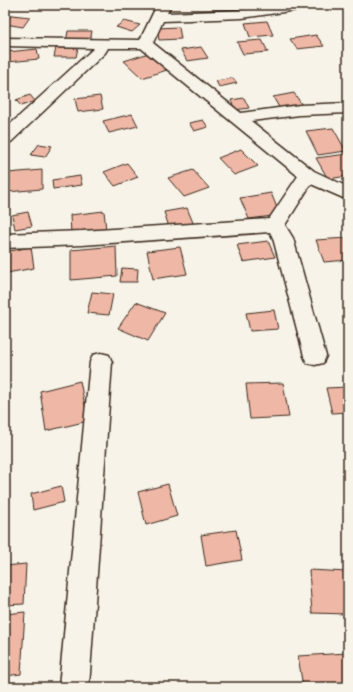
<svg xmlns="http://www.w3.org/2000/svg" width="353" height="692" font-family="'Patrick Hand',sans-serif">
<style>
.building{fill:#efb7a6;stroke:#3b2a1e}
.lines{fill:none;stroke-linecap:round;stroke-linejoin:round}
.street-casing{stroke:#3b2a1e;stroke-width:3}
.street{fill:#f7f3e8;fill-rule:evenodd}
</style>
<rect width="100%" height="100%" fill="#f7f3e8"/>
<filter id="ink" filterUnits="userSpaceOnUse"><feTurbulence type="fractalNoise" baseFrequency=".025" numOctaves="2"/><feDisplacementMap in="SourceGraphic" scale="8" xChannelSelector="R" yChannelSelector="G"/><feConvolveMatrix kernelMatrix="1 2 1 2 8 2 1 2 1" color-interpolation-filters="sRGB"/></filter>
<g filter="url(#ink)">
<g class="building">
<polygon points="12,15 30,17 23,27 5,24"/>
<polygon points="124,21 140,25 132,32 116,27"/>
<polygon points="267,21 273,35 250,37 245,23"/>
<polygon points="179,27 181,39 159,40 157,28"/>
<polygon points="68,31 92,31 90,42 66,42"/>
<polygon points="316,35 324,46 297,49 290,39"/>
<polygon points="262,40 268,52 243,54 237,42"/>
<polygon points="201,47 208,58 187,61 181,50"/>
<polygon points="56,48 78,48 76,57 54,57"/>
<polygon points="37,49 39,59 8,62 7,52"/>
<polygon points="149,53 167,70 142,78 124,61"/>
<polygon points="233,78 237,83 219,87 216,81"/>
<polygon points="294,93 302,105 280,109 273,97"/>
<polygon points="30,95 35,101 21,106 16,100"/>
<polygon points="100,96 103,109 78,112 75,99"/>
<polygon points="244,98 249,108 235,110 231,100"/>
<polygon points="132,114 138,126 109,133 103,121"/>
<polygon points="203,120 208,127 194,131 189,123"/>
<polygon points="333,128 346,151 318,155 306,131"/>
<polygon points="39,144 52,146 45,157 31,155"/>
<polygon points="241,149 258,166 234,175 218,158"/>
<polygon points="347,154 348,156 348,176 328,179 316,158"/>
<polygon points="127,163 138,177 115,186 104,172"/>
<polygon points="42,170 42,189 7,192 8,173"/>
<polygon points="193,170 209,188 184,197 168,178"/>
<polygon points="80,176 82,185 53,189 52,180"/>
<polygon points="271,193 280,215 249,219 240,198"/>
<polygon points="187,208 194,225 170,230 164,212"/>
<polygon points="104,211 106,230 71,234 70,215"/>
<polygon points="28,212 32,226 15,229 12,215"/>
<polygon points="347,238 348,260 324,262 316,240"/>
<polygon points="268,241 275,257 243,262 237,245"/>
<polygon points="116,246 117,276 71,280 71,250"/>
<polygon points="31,247 34,268 7,273 5,252"/>
<polygon points="180,247 187,274 153,279 147,251"/>
<polygon points="122,268 138,269 137,282 120,282"/>
<polygon points="5,283 8,283 5,306"/>
<polygon points="92,292 113,294 109,315 87,313"/>
<polygon points="136,302 165,313 148,341 118,328"/>
<polygon points="274,310 278,329 250,331 246,313"/>
<polygon points="80,381 88,421 46,431 40,391"/>
<polygon points="283,383 289,417 250,419 246,384"/>
<polygon points="348,387 348,412 332,413 326,388"/>
<polygon points="168,484 177,516 146,525 138,492"/>
<polygon points="61,486 64,502 33,510 31,494"/>
<polygon points="236,530 242,560 206,566 201,535"/>
<polygon points="26,564 24,604 5,605 5,566"/>
<polygon points="309,570 348,572 348,614 312,613"/>
<polygon points="25,612 21,674 5,676 5,614"/>
<polygon points="348,653 348,687 303,687 298,656"/>
</g>
<g class="lines">
<g class="street-casing">
<g id="street">
<polygon points="157,5 171,5 167,13 242,10 277,5 311,5 309,8 304,9 242,18 163,21 153,43 241,113 300,105 348,103 348,113 300,115 251,121 314,171 348,187 348,200 311,184 285,225 293,238 326,356 323,363 315,365 307,363 304,356 273,238 270,232 82,245 5,248 5,234 82,231 269,219 298,176 141,48 108,48 105,53 11,142 5,143 5,129 94,48 5,46 5,38 140,40"/>
<polygon points="101,353 109,355 112,362 89,687 59,687 90,362 93,355"/>
</g>
</g>
<use href="#street" class="street"/>
</g>
</g>
<rect width="353" height="692" fill="none" stroke="#f7f3e8" stroke-width="20"/>
<rect x="10" y="10" width="333" height="672" fill="none" stroke="#3b2a1e" stroke-width="1.5" filter="url(#ink)"/>
</svg>
